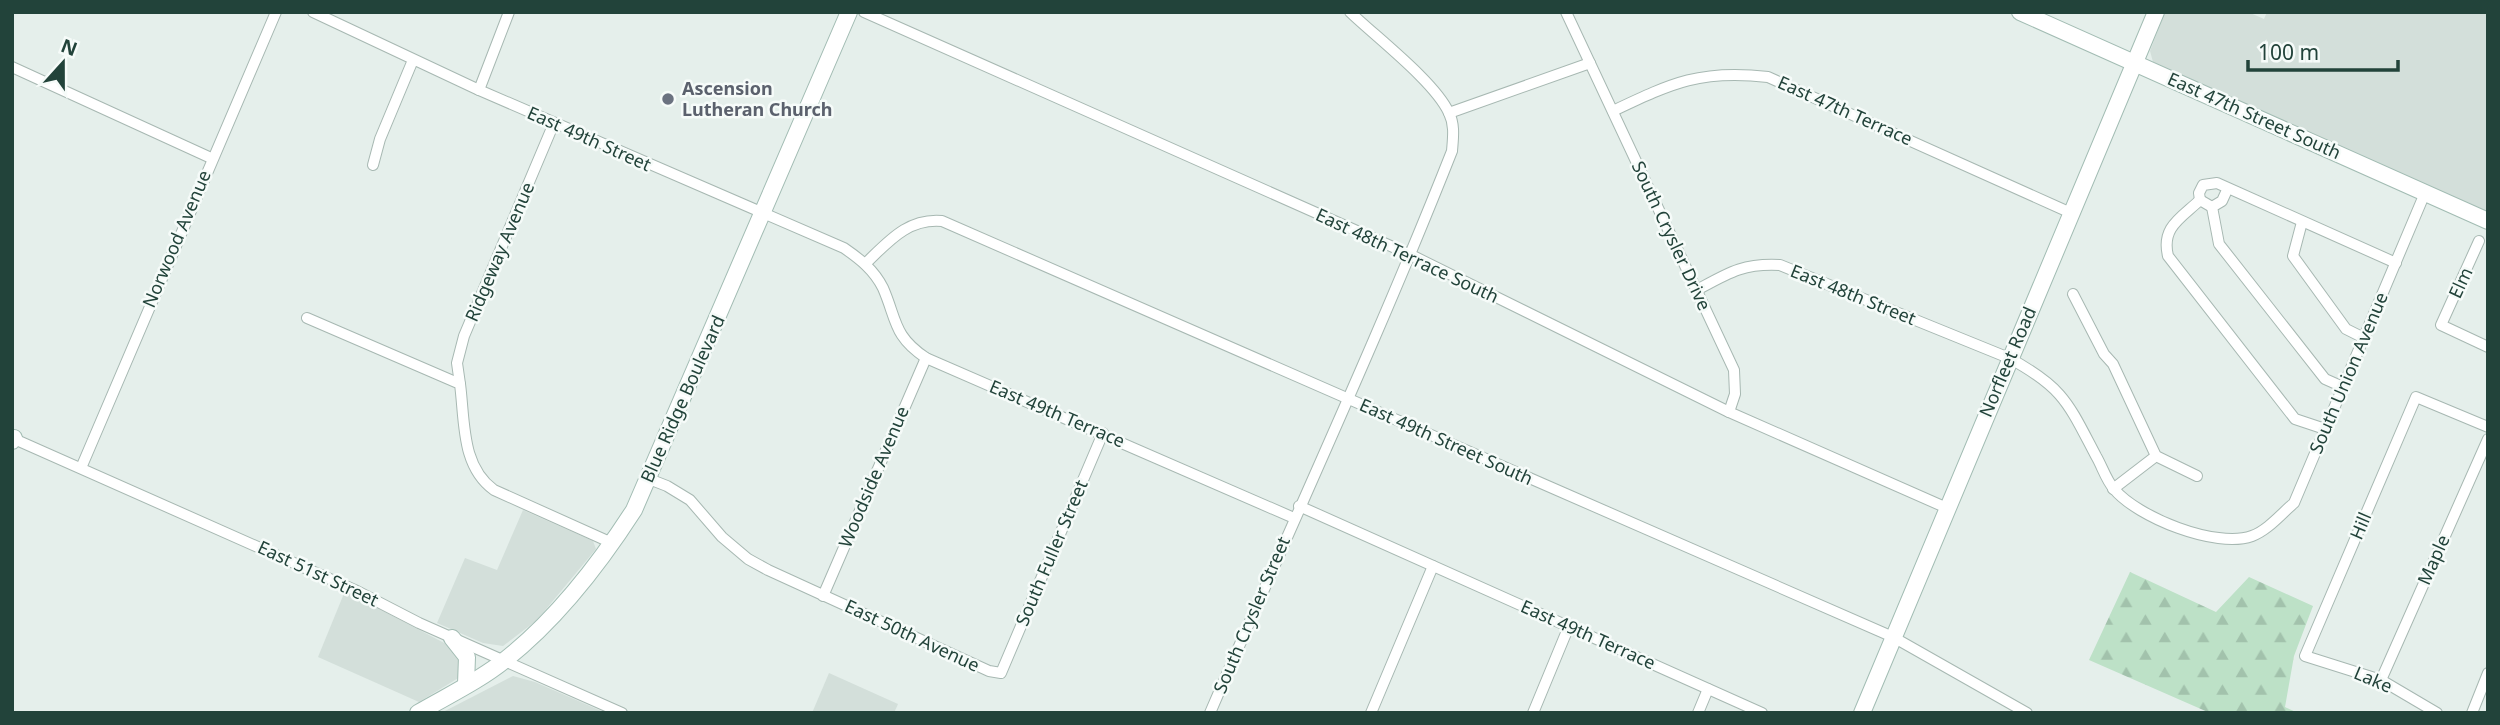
<svg xmlns="http://www.w3.org/2000/svg" width="2500" height="725" font-family="'Noto Sans',sans-serif">
<style>
.built{fill:#d3dfda}
.forest{fill:url(#forest-firs)}
.lines{fill:none;stroke-linecap:round;stroke-linejoin:round}
.street-casing{stroke:#a7b8b2;stroke-width:12}
.secondary-casing{stroke:#a2bcb3;stroke-width:18}
.street{stroke:#fff;stroke-width:10}
.secondary{stroke:#fff;stroke-width:16}
.worship-dot{fill:#6b7280;stroke:#f6fbf9;stroke-width:2.5}
.labels{text-anchor:middle;stroke-width:5;stroke-linejoin:round;paint-order:stroke}
.worship-label{font-size:18px;font-weight:bold;fill:#5b616d;stroke:#f6fbf9;text-anchor:start}
.street-label{font-size:18px;fill:#22433a;stroke:#f6fbf9}
</style>
<defs>
<pattern id="forest-firs" width="22" height="20" patternUnits="userSpaceOnUse" patternTransform="scale(1.75)"><rect width="22" height="20" fill="#bde1c7"/><path d="M5 1l3.5 6h-7zM16 11l3.5 6h-7z" fill="#a2c2ac"/></pattern>
</defs>
<rect width="100%" height="100%" fill="#e5efeb"/>
<g class="built">
<polygon points="2165,12 2248,12 2264,19 2267,12 2488,12 2488,213 2153,62 2150,51"/>
<polygon points="523,510 593,541 596,549 537,620 503,646 483,643 437,623 465,558 497,570"/>
<polygon points="345,591 450,646 459,653 460,677 419,702 318,657"/>
<polygon points="829,673 898,704 894,713 812,713"/>
<polygon points="513,676 535,682 606,713 441,713"/>
</g>
<polygon class="forest" points="2130,572 2216,612 2249,577 2313,606 2294,656 2285,707 2298,713 2210,713 2089,660"/>
<g class="lines">
<g class="street-casing">
<g id="street">
<path d="M313,12L479,90L844,248C860,259 874,270 883,288C897,320 893,336 926,358L1294,518"/>
<polyline points="864,12 1411,255 1729,412 1947,508"/>
<polyline points="1566,12 1734,370 1735,394 1729,412"/>
<polyline points="12,67 211,158"/>
<polyline points="479,90 509,12"/>
<path d="M1613,111C1672,83 1701,69 1768,77L2071,213"/>
<polyline points="1449,113 1590,63"/>
<polyline points="373,165 380,139 413,60"/>
<polyline points="2227,190 2222,201 2212,207 2219,244 2325,379 2343,387"/>
<polyline points="2200,200 2199,193 2203,185 2217,183 2396,263"/>
<path d="M2212,207L2200,200C2181,218 2161,227 2168,256L2295,419L2325,429"/>
<polyline points="2302,222 2293,256 2346,329 2364,338"/>
<polyline points="2479,241 2441,325 2488,347"/>
<path d="M866,263C889,241 908,218 942,221L1893,637L2027,713"/>
<path d="M1697,290C1728,273 1743,263 1780,265L2009,358C2064,388 2068,403 2096,456C2102,466 2106,480 2114,489C2137,517 2216,549 2252,536C2268,530 2281,514 2294,503L2425,193"/>
<polyline points="2073,294 2104,354 2113,364 2156,456 2197,476"/>
<path d="M307,318L460,384C465,422 461,466 494,490L612,543"/>
<polyline points="460,384 457,363 464,336 554,123"/>
<polyline points="12,438 357,591 419,623 622,713"/>
<polyline points="81,468 276,12"/>
<polyline points="649,479 667,486 690,500 722,537 748,559 768,570 989,671 1001,673 1103,433"/>
<polyline points="2113,489 2156,456"/>
<polyline points="1299,506 1762,713"/>
<polyline points="823,596 926,358"/>
<polyline points="2381,680 2488,439"/>
<path d="M1210,713C1291,525 1377,341 1452,151C1453,138 1455,125 1449,113C1435,82 1376,37 1350,12"/>
<polyline points="1371,713 1433,566"/>
<polyline points="1533,713 1569,626"/>
<polyline points="1698,713 1708,689"/>
<polyline points="2437,713 2381,680 2305,656 2416,397 2488,427"/>
<polyline points="2472,713 2488,673"/>
</g>
</g>
<g class="secondary-casing">
<g id="secondary">
<polyline points="2020,12 2488,221"/>
<polyline points="12,441 14,438"/>
<polyline points="452,638 467,657 466,684"/>
<path d="M418,713C447,696 479,681 505,660C557,619 598,566 634,510L849,12"/>
<polyline points="1862,713 2156,12"/>
</g>
</g>
<use href="#street" class="street"/>
<use href="#secondary" class="secondary"/>
</g>
<circle class="worship-dot" cx="668" cy="99" r="7"/>
<g class="labels">
<g class="worship-label">
<text x="682" y="95">Ascension<tspan x="682" dy="21">Lutheran Church</tspan></text>
</g>
<g class="street-label">
<text transform="translate(1845 111) rotate(24)" y="6">East 47th Terrace</text>
<text transform="translate(2254 116) rotate(24)" y="6">East 47th Street South</text>
<text transform="translate(589 139) rotate(24)" y="6">East 49th Street</text>
<text transform="translate(1671 236) rotate(65)" y="6">South Crysler Drive</text>
<text transform="translate(177 239) rotate(-67)" y="6">Norwood Avenue</text>
<text transform="translate(500 252) rotate(-67)" y="6">Ridgeway Avenue</text>
<text transform="translate(1407 256) rotate(25)" y="6">East 48th Terrace South</text>
<text transform="translate(2461 283) rotate(-65)" y="6">Elm</text>
<text transform="translate(1853 295) rotate(22)" y="6">East 48th Street</text>
<text transform="translate(2008 362) rotate(-67)" y="6">Norfleet Road</text>
<text transform="translate(2349 373) rotate(-67)" y="6">South Union Avenue</text>
<text transform="translate(683 399) rotate(-66)" y="6">Blue Ridge Boulevard</text>
<text transform="translate(1057 414) rotate(23)" y="6">East 49th Terrace</text>
<text transform="translate(1446 442) rotate(24)" y="6">East 49th Street South</text>
<text transform="translate(874 477) rotate(-67)" y="6">Woodside Avenue</text>
<text transform="translate(2361 526) rotate(-67)" y="6">Hill</text>
<text transform="translate(1052 553) rotate(-67)" y="6">South Fuller Street</text>
<text transform="translate(2434 560) rotate(-66)" y="6">Maple</text>
<text transform="translate(318 574) rotate(25)" y="6">East 51st Street</text>
<text transform="translate(1252 615) rotate(-67)" y="6">South Crysler Street</text>
<text transform="translate(1588 635) rotate(24)" y="6">East 49th Terrace</text>
<text transform="translate(912 636) rotate(25)" y="6">East 50th Avenue</text>
<text transform="translate(2373 680) rotate(23)" y="6">Lake</text>
</g>
</g>
<rect width="2500" height="725" fill="none" stroke="#22433a" stroke-width="28"/>
<g transform="translate(63 63) rotate(21)" stroke="#f6fbf9" stroke-width="5" paint-order="stroke">
<path d="M0-5L12 26L0 18L-12 26Z" fill="#22433a"/>
<text y="-10" font-size="19" font-weight="bold" text-anchor="middle" fill="#22433a">N</text>
</g>
<path d="M2248 60v10h150v-10" fill="none" stroke="#22433a" stroke-width="3.5"/>
<text x="2258" y="60" font-size="21" fill="#22433a" stroke="#f6fbf9" stroke-width="5" paint-order="stroke">100 m</text>
</svg>
